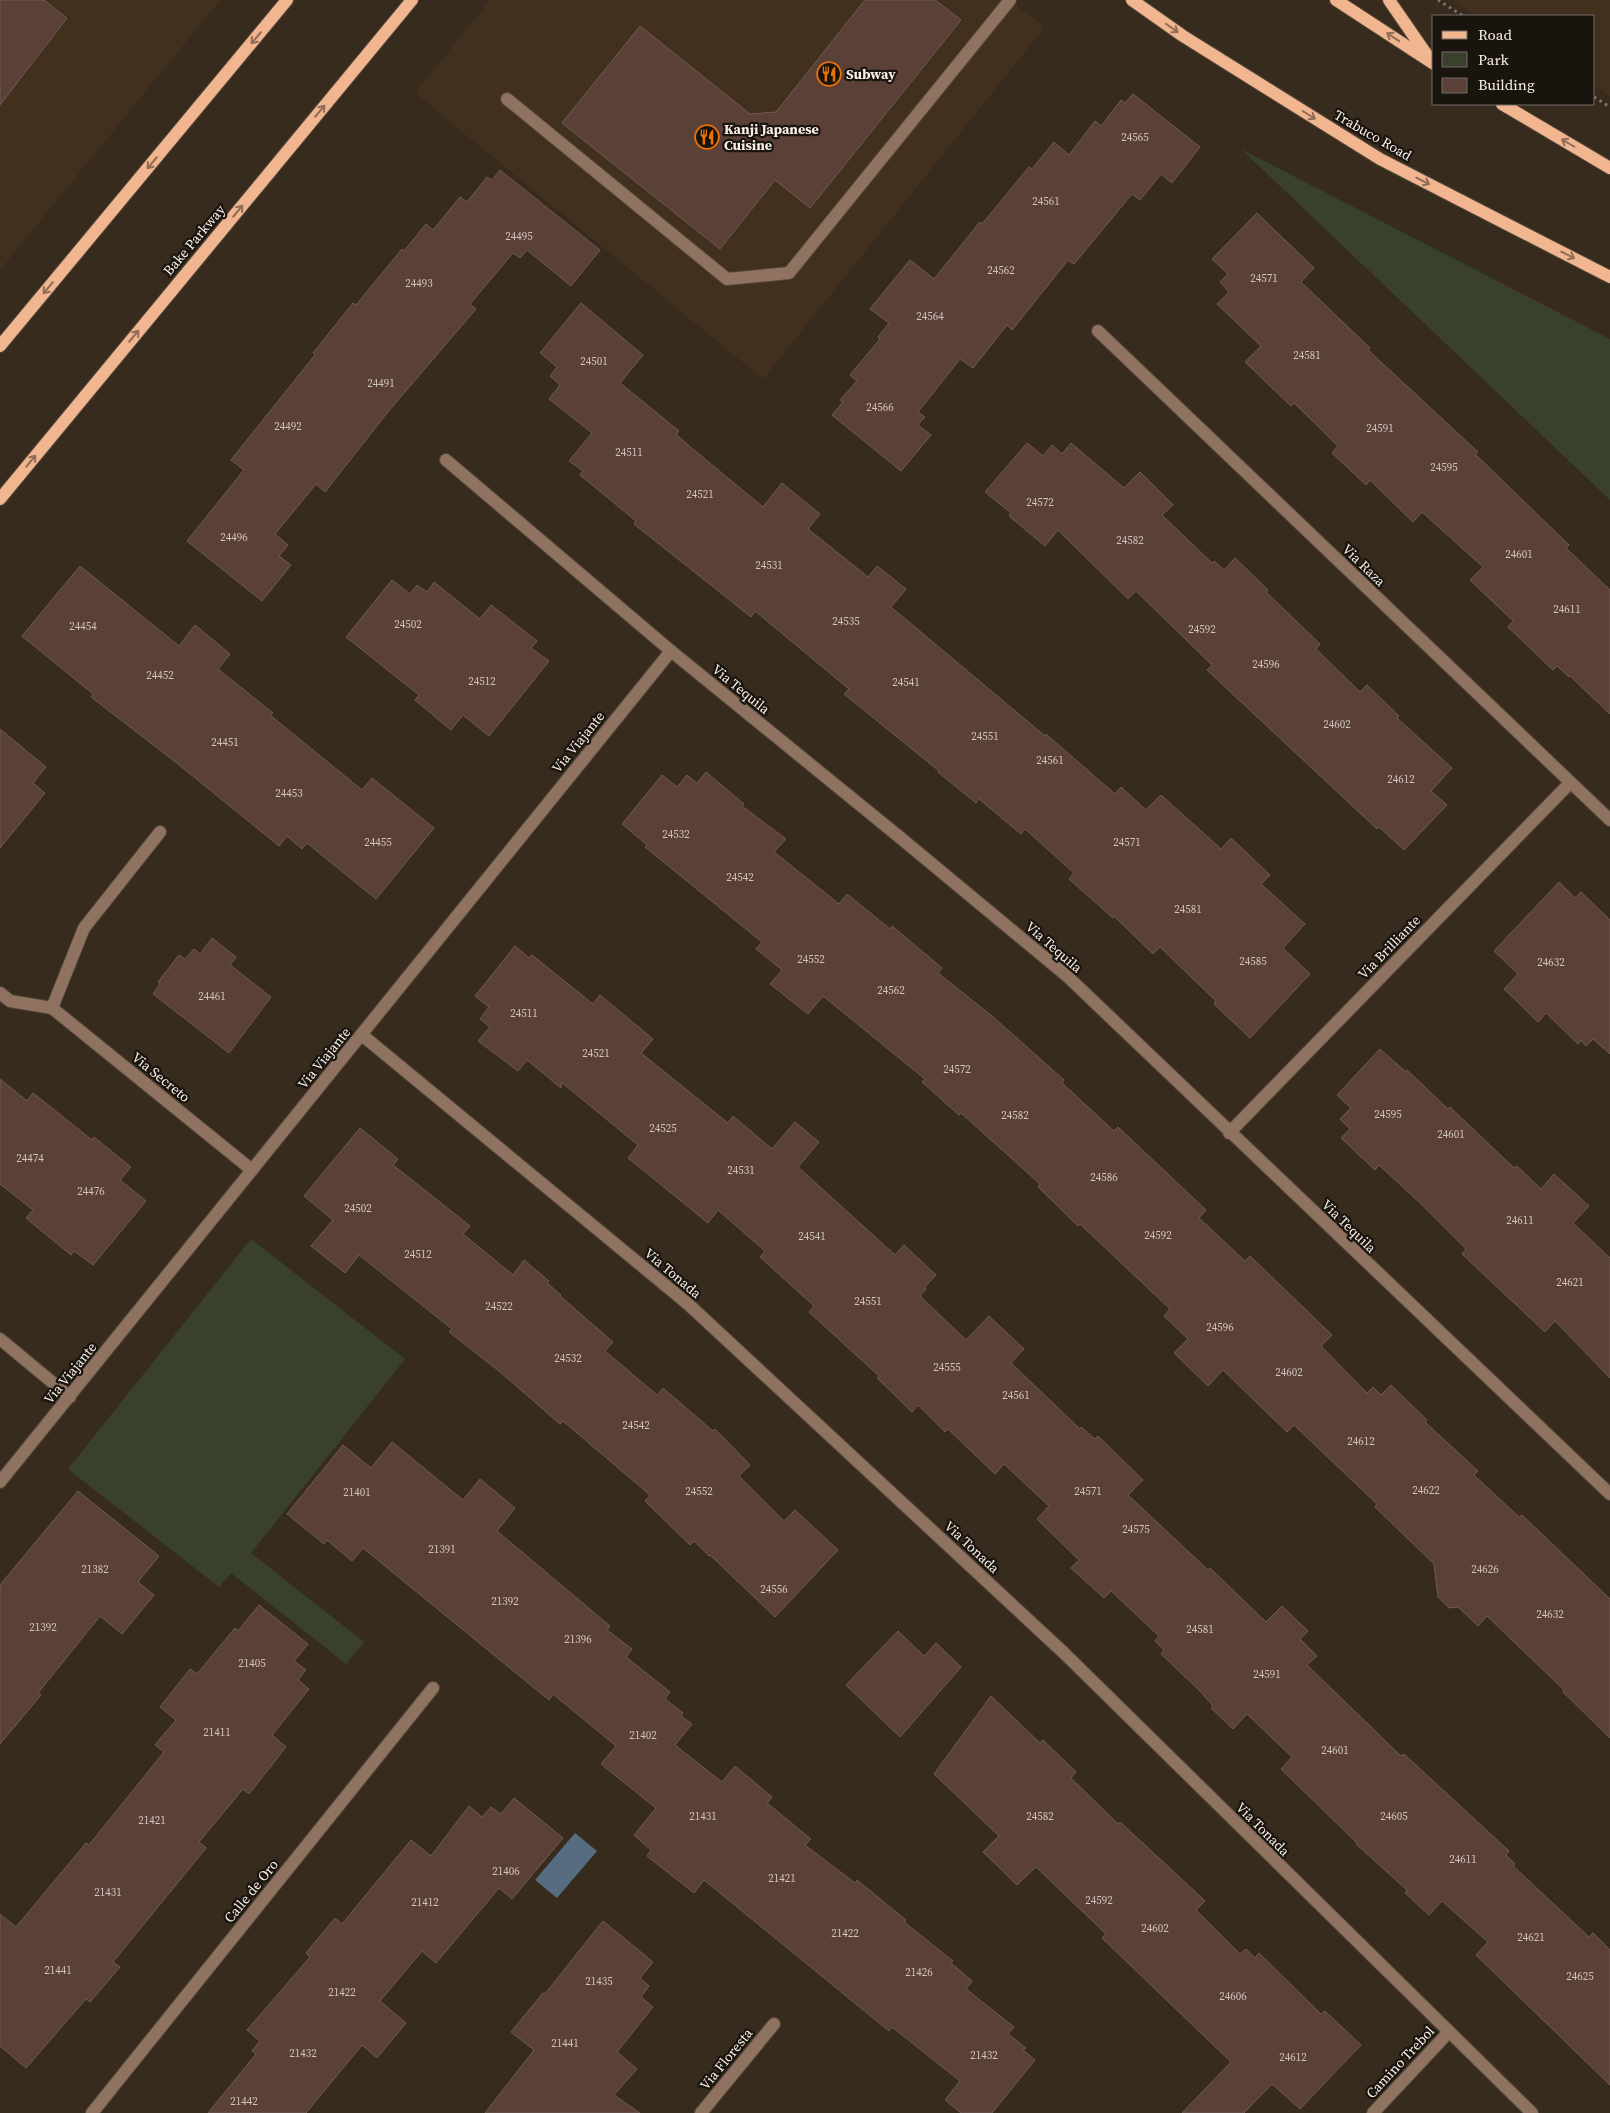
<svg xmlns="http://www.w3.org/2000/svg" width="1610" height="2113" font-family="'Source Serif 4',serif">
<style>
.built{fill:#42301f}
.green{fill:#39412d}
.water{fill:#566c80}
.building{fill:#5a4036;stroke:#6f5b54}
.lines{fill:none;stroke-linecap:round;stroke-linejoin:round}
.minor-casing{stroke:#52473a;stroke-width:14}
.major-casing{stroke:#52473a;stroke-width:14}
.path{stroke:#82786d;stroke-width:3;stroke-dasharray:2.5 4;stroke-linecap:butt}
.minor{stroke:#8f7260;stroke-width:12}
.major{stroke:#f1b690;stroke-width:12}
.oneway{stroke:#906d56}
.labels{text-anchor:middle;stroke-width:4.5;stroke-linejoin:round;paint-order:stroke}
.number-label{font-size:11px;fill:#d1c4bc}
.poi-label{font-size:14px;font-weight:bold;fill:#f9f0e8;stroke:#1a140f;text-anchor:start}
.street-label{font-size:14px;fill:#f9f0e8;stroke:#1a140f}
</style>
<rect width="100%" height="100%" fill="#372b1e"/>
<g class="built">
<polygon points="0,0 220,0 0,270"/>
<polygon points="490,0 1009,0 1045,27 763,379 415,93"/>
<polygon points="1452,0 1610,0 1610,96 1594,86 1594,16 1477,16"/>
</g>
<g class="green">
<polygon points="1241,149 1610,339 1610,500"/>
<polygon points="251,1239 405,1359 251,1553 364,1642 346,1664 231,1573 219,1587 68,1469"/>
</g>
<polygon class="water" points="575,1833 597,1851 557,1898 535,1880"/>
<g class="building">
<polygon points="0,0 44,0 67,18 0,105"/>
<polygon points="865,0 935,0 961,20 810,208 775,180 720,249 562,123 640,26 750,114 776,112"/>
<polygon points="1133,94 1200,147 1172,183 1161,174 1140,200 1132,194 1074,264 1068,260 1012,330 1007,325 973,368 960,359 918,412 925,417 918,425 931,435 901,471 832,415 843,402 840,400 857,381 850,375 880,339 878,337 889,323 870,309 910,260 934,279 980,222 982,224 1029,167 1032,169 1054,142 1069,155 1095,121 1101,126 1121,100 1125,103"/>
<polygon points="500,170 600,250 571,286 527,250 520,258 513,253 470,304 476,309 387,413 325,492 316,484 275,534 288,545 279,556 291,565 262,601 187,541 244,470 231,460 315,355 313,353 353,303 356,305 402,249 404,251 426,224 433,230 460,197 467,202 487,177 492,180"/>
<polygon points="1257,213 1314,268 1301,282 1370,348 1368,350 1478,452 1475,454 1569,545 1566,548 1610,590 1610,714 1570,676 1569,677 1557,666 1553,670 1508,627 1513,621 1470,580 1483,567 1422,512 1413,522 1370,480 1366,485 1332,453 1338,446 1294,403 1291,406 1245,362 1261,346 1217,304 1229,292 1220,282 1228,274 1212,259"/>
<polygon points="581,303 643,355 620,383 679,431 676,434 688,445 763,507 782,483 820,514 808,529 868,577 877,566 906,589 891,607 1045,736 1046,734 1115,794 1121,787 1146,810 1161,795 1221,849 1231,838 1270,875 1261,884 1305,924 1283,948 1310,974 1250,1038 1214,1004 1216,1001 1160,947 1153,954 1114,916 1113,918 1069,879 1074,873 1025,829 1021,834 979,799 976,803 938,772 939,771 844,694 849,689 755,611 751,617 634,524 636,521 580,475 583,471 569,461 592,433 549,399 560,385 550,376 557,367 540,353"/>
<polygon points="1027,443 1043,456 1052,445 1062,454 1071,443 1124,488 1140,472 1173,505 1162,515 1212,563 1214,561 1224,570 1235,558 1268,590 1266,592 1320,644 1316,649 1360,692 1367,685 1399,716 1397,718 1452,768 1431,791 1447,805 1404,850 1379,827 1377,829 1207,670 1212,665 1136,591 1128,599 1058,530 1045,546 1009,516 1011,513 985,492"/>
<polygon points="80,566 179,646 195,625 230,654 218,669 273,713 270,715 362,790 372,778 434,828 376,899 307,843 302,849 287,836 279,846 178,764 91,697 93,694 22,636"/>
<polygon points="392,580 410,594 417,585 427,592 434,582 480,619 491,605 537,641 531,648 549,661 489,736 463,715 451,730 415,700 419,695 346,637"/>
<polygon points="0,729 46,767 33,783 45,793 0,848"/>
<polygon points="706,772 744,804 742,806 786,839 774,852 839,904 847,894 890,929 892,926 942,968 938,973 992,1016 1064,1080 1062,1083 1114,1131 1118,1127 1206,1210 1199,1218 1245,1261 1250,1256 1332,1335 1321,1346 1367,1393 1373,1387 1381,1395 1391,1385 1427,1420 1425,1422 1478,1471 1474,1475 1519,1517 1522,1515 1610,1599 1610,1738 1563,1692 1564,1690 1487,1616 1478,1626 1458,1607 1449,1608 1438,1597 1434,1564 1375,1507 1377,1504 1294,1425 1287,1432 1223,1370 1208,1386 1174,1353 1188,1339 1164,1316 1170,1309 1080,1224 1078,1226 1038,1187 1040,1184 961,1113 959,1115 922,1082 925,1079 823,996 808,1014 770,984 782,970 756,949 762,942 645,847 647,845 622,824 662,775 677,787 687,775 697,783"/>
<polygon points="1559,882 1575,898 1581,892 1610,920 1610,1054 1593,1039 1586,1046 1581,1040 1578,1044 1546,1013 1538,1022 1504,989 1518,974 1494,951"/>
<polygon points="212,938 236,957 230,965 271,997 229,1053 153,994 160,984 158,982 179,955 185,959 194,949 200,954"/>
<polygon points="515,946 529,958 532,955 593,1004 600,995 653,1039 641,1053 728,1123 733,1116 772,1149 795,1122 819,1142 798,1167 895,1255 904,1245 936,1275 924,1288 926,1289 920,1296 966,1340 989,1316 1024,1349 1011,1363 1080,1429 1081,1427 1095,1439 1098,1436 1143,1480 1128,1495 1208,1570 1210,1568 1266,1622 1282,1606 1308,1631 1300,1639 1317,1656 1307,1665 1401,1756 1404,1754 1509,1851 1506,1855 1515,1864 1513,1866 1589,1937 1593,1933 1610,1950 1610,2085 1476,1955 1488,1942 1442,1901 1429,1915 1405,1893 1407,1890 1356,1844 1357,1843 1281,1769 1292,1757 1247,1714 1233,1729 1211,1708 1213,1706 1200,1691 1161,1654 1164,1650 1155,1641 1159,1636 1111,1591 1104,1598 1071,1568 1079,1560 1037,1519 1049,1506 1004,1464 995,1474 948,1429 945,1432 918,1405 912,1412 877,1378 879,1376 809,1312 814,1306 760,1257 765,1251 718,1210 708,1223 628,1158 638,1145 561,1082 561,1088 527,1060 518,1071 478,1041 490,1027 480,1019 489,1007 475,996"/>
<polygon points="1380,1049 1406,1072 1407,1070 1448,1109 1450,1107 1514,1168 1517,1166 1541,1189 1554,1174 1589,1206 1573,1223 1610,1258 1610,1378 1555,1321 1545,1332 1462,1254 1466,1249 1419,1202 1379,1165 1375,1170 1341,1138 1350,1129 1340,1119 1351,1108 1337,1095"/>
<polygon points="0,1079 27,1101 33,1093 92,1140 94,1137 131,1167 120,1180 146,1201 93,1265 74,1251 71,1255 26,1218 33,1210 0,1184"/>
<polygon points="360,1128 398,1159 393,1165 470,1226 463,1234 513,1275 524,1260 549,1281 547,1283 561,1295 560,1296 613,1342 605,1351 657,1395 663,1388 713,1431 715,1429 750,1465 739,1476 784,1521 795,1510 838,1550 775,1617 710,1555 709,1556 694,1541 690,1545 645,1501 650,1495 563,1421 560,1424 499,1371 449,1332 452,1329 359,1255 345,1273 311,1246 333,1220 304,1196"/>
<polygon points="392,1442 463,1500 480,1479 515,1508 497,1531 610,1626 607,1630 632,1649 626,1657 670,1692 665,1699 683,1713 681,1716 692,1724 675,1745 722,1782 735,1766 772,1797 767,1803 811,1839 805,1845 855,1883 857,1880 906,1920 904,1922 953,1961 951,1963 972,1981 966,1989 1014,2027 1008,2034 1026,2048 1023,2050 1035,2060 992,2113 961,2113 945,2100 960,2081 892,2027 889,2031 704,1880 694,1893 647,1856 651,1850 634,1835 656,1808 601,1764 616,1746 553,1694 549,1700 363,1548 352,1561 327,1540 324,1544 287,1514 343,1445 371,1468"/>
<polygon points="78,1491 159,1556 138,1582 154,1595 122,1634 100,1616 38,1693 41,1695 0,1744 0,1585"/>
<polygon points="259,1605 308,1644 294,1661 306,1670 298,1680 309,1689 272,1735 286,1747 249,1794 243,1789 199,1842 206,1848 113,1962 120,1967 90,2002 86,1999 26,2068 0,2046 0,1914 16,1927 86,1843 89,1845 164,1752 155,1745 176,1720 160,1707 190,1669 197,1674 235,1628 238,1631"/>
<polygon points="898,1631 924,1656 936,1643 961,1667 900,1737 846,1685"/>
<polygon points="991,1696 1040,1743 1043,1740 1076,1772 1071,1778 1118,1824 1120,1822 1201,1897 1205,1901 1196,1910 1240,1954 1246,1949 1255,1958 1259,1953 1321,2014 1325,2011 1361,2045 1300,2109 1272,2084 1244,2113 1182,2113 1231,2062 1102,1938 1106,1934 1036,1867 1017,1885 983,1852 999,1836 934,1774"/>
<polygon points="514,1798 563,1838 512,1899 499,1888 436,1963 422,1951 380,2001 406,2023 377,2058 362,2045 306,2113 208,2113 256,2054 252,2051 260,2041 247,2030 310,1957 306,1953 335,1918 342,1924 411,1840 431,1856 469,1806 482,1817 491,1807 501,1814"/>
<polygon points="603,1921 653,1962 640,1978 649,1986 641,1997 653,2007 617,2052 637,2069 614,2095 640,2113 485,2113 534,2050 511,2032 543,1993 545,1994"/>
</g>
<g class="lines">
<g class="minor-casing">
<g id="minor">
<polyline points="507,99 727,279 789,273 1010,0"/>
<polyline points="1098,331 1610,820"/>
<polyline points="446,460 671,651 897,835 1067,976 1610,1494"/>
<polyline points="160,832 84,928 52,1008 252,1170"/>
<polyline points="0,993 10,1001 52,1008"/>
<polyline points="362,1035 688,1304 1064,1653 1532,2113"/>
<polyline points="1229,1133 1570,783"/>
<polyline points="0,1339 70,1397"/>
<polyline points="0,1482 671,651"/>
<polyline points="92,2113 433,1688"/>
<polyline points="701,2113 774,2024"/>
<polyline points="1373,2113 1449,2032"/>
</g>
</g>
<g class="major-casing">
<g id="major">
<polyline points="1132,0 1183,36 1380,159 1610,277"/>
<polyline points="1336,0 1434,64"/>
<polyline points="1389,0 1429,58"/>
<polyline points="1502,104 1610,168"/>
<polyline points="0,346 287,0"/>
<polyline points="0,499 412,0"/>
</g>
</g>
<g class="path">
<polyline points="1438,0 1463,16"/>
<polyline points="1594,97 1610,107"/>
</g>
<use href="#minor" class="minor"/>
<use href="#major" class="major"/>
</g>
<defs><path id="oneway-shaft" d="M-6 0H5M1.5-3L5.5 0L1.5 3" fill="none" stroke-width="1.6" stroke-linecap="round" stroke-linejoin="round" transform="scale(1.25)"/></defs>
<g class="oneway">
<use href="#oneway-shaft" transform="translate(1172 28) rotate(35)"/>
<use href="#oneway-shaft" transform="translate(1393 37) rotate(-147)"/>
<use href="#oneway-shaft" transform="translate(256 38) rotate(130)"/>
<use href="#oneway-shaft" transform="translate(320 111) rotate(-50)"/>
<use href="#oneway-shaft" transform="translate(1309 115) rotate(32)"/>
<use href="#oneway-shaft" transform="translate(1568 143) rotate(-150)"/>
<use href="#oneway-shaft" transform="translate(152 163) rotate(130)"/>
<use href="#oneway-shaft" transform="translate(1423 181) rotate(27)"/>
<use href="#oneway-shaft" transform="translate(238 211) rotate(-50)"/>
<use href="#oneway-shaft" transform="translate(1568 255) rotate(27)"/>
<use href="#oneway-shaft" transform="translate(48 288) rotate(130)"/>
<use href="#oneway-shaft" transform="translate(134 336) rotate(-50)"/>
<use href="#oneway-shaft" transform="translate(31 461) rotate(-50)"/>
</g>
<defs>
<g id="restaurant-ring" transform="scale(1.25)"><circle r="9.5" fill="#1a140f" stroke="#e8710a" stroke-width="1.5"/><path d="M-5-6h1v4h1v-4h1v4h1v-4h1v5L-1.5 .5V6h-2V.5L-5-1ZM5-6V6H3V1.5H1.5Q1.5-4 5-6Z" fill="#e8710a"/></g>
</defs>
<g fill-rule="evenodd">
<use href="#restaurant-ring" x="829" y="74"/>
<use href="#restaurant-ring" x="707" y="137"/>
</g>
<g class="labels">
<g class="number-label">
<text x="1135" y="141">24565</text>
<text x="1046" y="205">24561</text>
<text x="519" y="240">24495</text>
<text x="1001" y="274">24562</text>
<text x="1264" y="282">24571</text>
<text x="419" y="287">24493</text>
<text x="930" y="320">24564</text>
<text x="1307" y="359">24581</text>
<text x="594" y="365">24501</text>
<text x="381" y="387">24491</text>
<text x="880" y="411">24566</text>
<text x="288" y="430">24492</text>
<text x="1380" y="432">24591</text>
<text x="629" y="456">24511</text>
<text x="1444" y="471">24595</text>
<text x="700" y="498">24521</text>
<text x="1040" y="506">24572</text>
<text x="234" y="541">24496</text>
<text x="1130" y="544">24582</text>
<text x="1519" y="558">24601</text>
<text x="769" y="569">24531</text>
<text x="1567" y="613">24611</text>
<text x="846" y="625">24535</text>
<text x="408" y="628">24502</text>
<text x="83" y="630">24454</text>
<text x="1202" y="633">24592</text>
<text x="1266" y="668">24596</text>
<text x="160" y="679">24452</text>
<text x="482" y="685">24512</text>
<text x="906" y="686">24541</text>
<text x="1337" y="728">24602</text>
<text x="985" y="740">24551</text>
<text x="225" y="746">24451</text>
<text x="1050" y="764">24561</text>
<text x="1401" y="783">24612</text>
<text x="289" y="797">24453</text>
<text x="676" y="838">24532</text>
<text x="378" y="846">24455</text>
<text x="1127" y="846">24571</text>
<text x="740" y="881">24542</text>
<text x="1188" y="913">24581</text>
<text x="811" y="963">24552</text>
<text x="1253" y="965">24585</text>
<text x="1551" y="966">24632</text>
<text x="891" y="994">24562</text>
<text x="212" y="1000">24461</text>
<text x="524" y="1017">24511</text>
<text x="596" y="1057">24521</text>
<text x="957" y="1073">24572</text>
<text x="1388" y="1118">24595</text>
<text x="1015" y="1119">24582</text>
<text x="663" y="1132">24525</text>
<text x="1451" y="1138">24601</text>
<text x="30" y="1162">24474</text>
<text x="741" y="1174">24531</text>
<text x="1104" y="1181">24586</text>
<text x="91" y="1195">24476</text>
<text x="358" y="1212">24502</text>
<text x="1520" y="1224">24611</text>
<text x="1158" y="1239">24592</text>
<text x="812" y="1240">24541</text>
<text x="418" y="1258">24512</text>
<text x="1570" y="1286">24621</text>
<text x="868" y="1305">24551</text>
<text x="499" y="1310">24522</text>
<text x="1220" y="1331">24596</text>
<text x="568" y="1362">24532</text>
<text x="947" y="1371">24555</text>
<text x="1289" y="1376">24602</text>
<text x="1016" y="1399">24561</text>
<text x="636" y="1429">24542</text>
<text x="1361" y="1445">24612</text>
<text x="1426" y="1494">24622</text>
<text x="699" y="1495">24552</text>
<text x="1088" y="1495">24571</text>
<text x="357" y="1496">21401</text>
<text x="1136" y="1533">24575</text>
<text x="442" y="1553">21391</text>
<text x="95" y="1573">21382</text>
<text x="1485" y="1573">24626</text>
<text x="774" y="1593">24556</text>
<text x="505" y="1605">21392</text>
<text x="1550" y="1618">24632</text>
<text x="43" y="1631">21392</text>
<text x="1200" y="1633">24581</text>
<text x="578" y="1643">21396</text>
<text x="252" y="1667">21405</text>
<text x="1267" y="1678">24591</text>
<text x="217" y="1736">21411</text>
<text x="643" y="1739">21402</text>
<text x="1335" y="1754">24601</text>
<text x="703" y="1820">21431</text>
<text x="1040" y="1820">24582</text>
<text x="1394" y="1820">24605</text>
<text x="152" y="1824">21421</text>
<text x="1463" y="1863">24611</text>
<text x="506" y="1875">21406</text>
<text x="782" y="1882">21421</text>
<text x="108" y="1896">21431</text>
<text x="1099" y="1904">24592</text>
<text x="425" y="1906">21412</text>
<text x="1155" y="1932">24602</text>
<text x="845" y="1937">21422</text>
<text x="1531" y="1941">24621</text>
<text x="58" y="1974">21441</text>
<text x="919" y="1976">21426</text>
<text x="1580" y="1980">24625</text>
<text x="599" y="1985">21435</text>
<text x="342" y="1996">21422</text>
<text x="1233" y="2000">24606</text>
<text x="565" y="2047">21441</text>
<text x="303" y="2057">21432</text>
<text x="984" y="2059">21432</text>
<text x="1293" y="2061">24612</text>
<text x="244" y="2105">21442</text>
</g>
<g class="poi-label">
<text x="846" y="79">Subway</text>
<text x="724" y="134">Kanji Japanese<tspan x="724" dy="16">Cuisine</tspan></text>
</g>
<g class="street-label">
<text transform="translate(1373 135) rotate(30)" y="5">Trabuco Road</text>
<text transform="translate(194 240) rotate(-50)" y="5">Bake Parkway</text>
<text transform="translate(1364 565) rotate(44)" y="5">Via Raza</text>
<text transform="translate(741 689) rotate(39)" y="5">Via Tequila</text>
<text transform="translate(578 742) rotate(-51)" y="5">Via Viajante</text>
<text transform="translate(1054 947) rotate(41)" y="5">Via Tequila</text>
<text transform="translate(1389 947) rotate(-46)" y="5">Via Brilliante</text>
<text transform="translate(324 1058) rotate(-51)" y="5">Via Viajante</text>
<text transform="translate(161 1077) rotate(39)" y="5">Via Secreto</text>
<text transform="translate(1349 1226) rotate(44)" y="5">Via Tequila</text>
<text transform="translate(673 1273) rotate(40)" y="5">Via Tonada</text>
<text transform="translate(70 1373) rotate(-51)" y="5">Via Viajante</text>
<text transform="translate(972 1547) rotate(43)" y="5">Via Tonada</text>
<text transform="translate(1263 1829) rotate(45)" y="5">Via Tonada</text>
<text transform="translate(251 1891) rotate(-51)" y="5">Calle de Oro</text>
<text transform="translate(726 2059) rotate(-51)" y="5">Via Floresta</text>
<text transform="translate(1400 2062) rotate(-47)" y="5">Camino Trebol</text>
</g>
</g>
<rect x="1432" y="15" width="162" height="90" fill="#1a140f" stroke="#736c66"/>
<rect x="1442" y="31" width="25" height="8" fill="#f1b690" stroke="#736c66"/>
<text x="1478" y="40" font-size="15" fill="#f9f0e8">Road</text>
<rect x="1442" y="52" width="25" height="15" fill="#39412d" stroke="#736c66"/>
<text x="1478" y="65" font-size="15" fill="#f9f0e8">Park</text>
<rect x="1442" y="78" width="25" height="15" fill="#5a4036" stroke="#736c66"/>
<text x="1478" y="90" font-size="15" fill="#f9f0e8">Building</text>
</svg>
